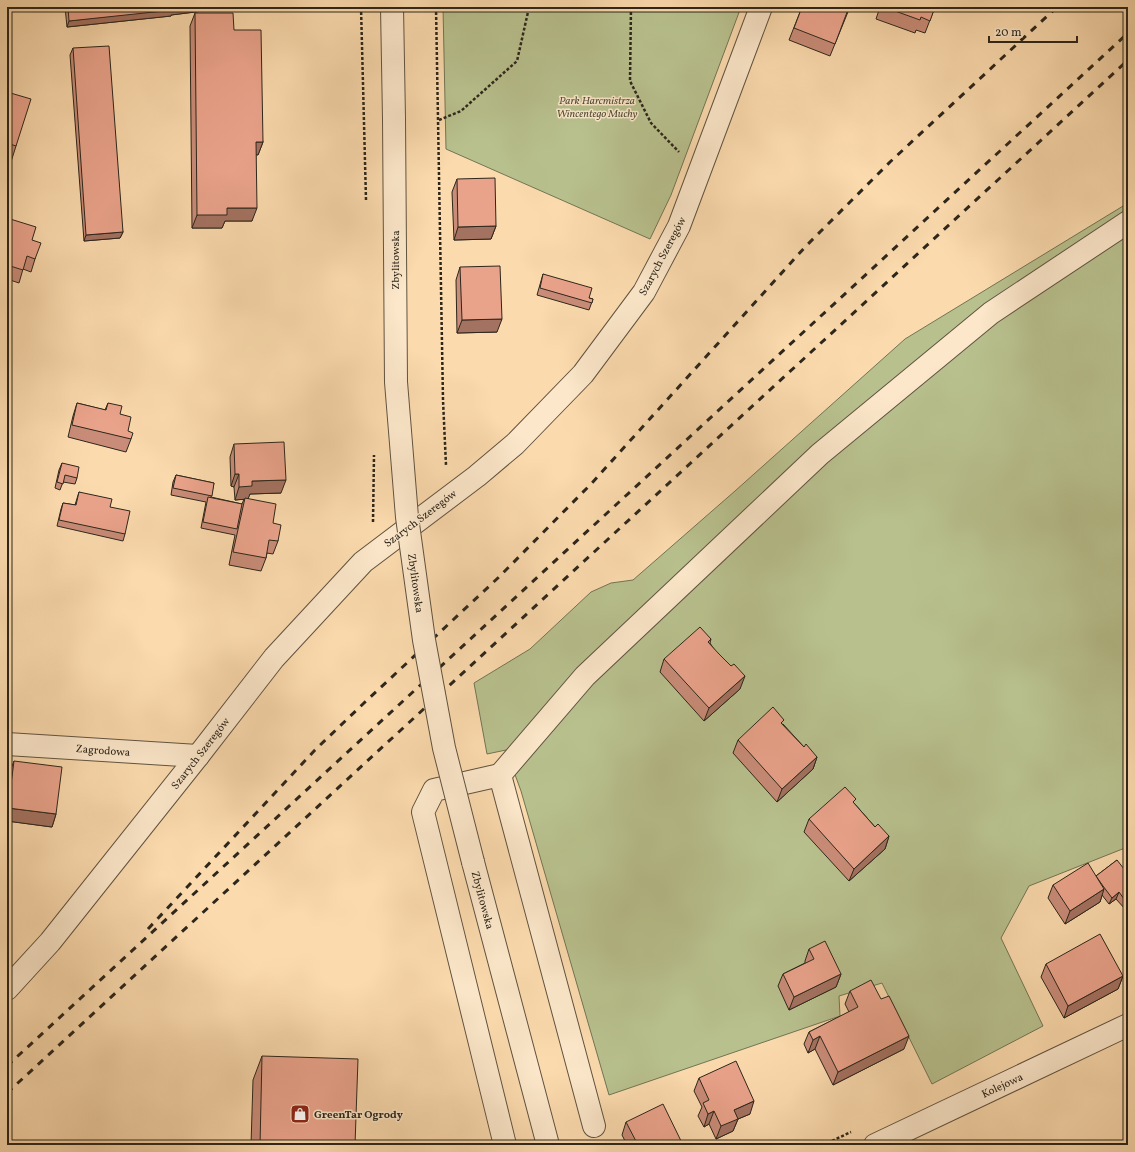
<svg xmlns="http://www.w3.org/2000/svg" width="1135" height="1152" font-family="Vollkorn,serif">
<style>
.green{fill:#b8c18e;stroke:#727454}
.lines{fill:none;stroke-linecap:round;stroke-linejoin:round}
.minor-casing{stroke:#605340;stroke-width:24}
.path{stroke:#2d261b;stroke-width:2.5;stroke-dasharray:3 2;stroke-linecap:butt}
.minor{stroke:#fce7ca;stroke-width:22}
.rail{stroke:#2d261b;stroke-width:3;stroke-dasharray:7 7;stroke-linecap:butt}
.minor-bridge-casing{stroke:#605340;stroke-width:24;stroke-linecap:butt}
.minor-bridge{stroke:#fce7ca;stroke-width:22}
.wall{fill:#c98c78;stroke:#2d261b}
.shaded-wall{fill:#a47261;stroke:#2d261b}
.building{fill:#eaa38b;stroke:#2d261b}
.labels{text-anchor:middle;stroke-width:3;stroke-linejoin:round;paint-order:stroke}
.park-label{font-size:11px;font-style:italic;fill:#504d38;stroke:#fce7ca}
.street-label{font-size:11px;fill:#2d261b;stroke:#fce7ca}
.poi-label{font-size:11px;font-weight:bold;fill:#2d261b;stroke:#fce7ca;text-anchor:start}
</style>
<rect width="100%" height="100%" fill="#fbdaad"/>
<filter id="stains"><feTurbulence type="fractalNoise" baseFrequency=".005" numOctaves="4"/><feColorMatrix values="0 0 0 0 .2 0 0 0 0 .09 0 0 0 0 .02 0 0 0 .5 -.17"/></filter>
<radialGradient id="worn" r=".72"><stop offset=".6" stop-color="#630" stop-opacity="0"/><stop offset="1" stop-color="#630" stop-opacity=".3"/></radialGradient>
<g class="green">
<polygon points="443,7 741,7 671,195 650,239 446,149"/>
<polygon points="1128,203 1128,844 1125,848 1029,886 1001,938 1043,1026 932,1084 882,983 839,996 840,1016 609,1095 521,791 506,750 487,754 474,683 530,649 591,592 611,583 633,580 735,491 905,339"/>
</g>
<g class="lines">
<g class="minor-casing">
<g id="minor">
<polyline points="392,7 394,119"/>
<polyline points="7,744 198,756"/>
<polyline points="500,775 585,676 820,454 991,313 1128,222"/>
<polyline points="473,862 548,1145"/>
<polyline points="7,989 50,942 198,756 274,658 363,562 477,476 515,444 583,374 644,292 679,226 761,7"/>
<polyline points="505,1145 423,812 434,790 500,775 594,1126"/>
<polyline points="875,1145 1128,1025"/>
</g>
</g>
<g class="path">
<polyline points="361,7 366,200"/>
<polyline points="436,7 443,400 446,465"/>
<polyline points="631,7 630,81 651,123 679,152"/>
<polyline points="439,120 461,111 517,61 528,12 530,7"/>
<polyline points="373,522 374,455"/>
<polyline points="823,1145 851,1132"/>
</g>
<use href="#minor" class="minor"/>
<g class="rail">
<polyline points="148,929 315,750 364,703 499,577 591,484 806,246 890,162 1057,7"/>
<polyline points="7,1066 1128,33"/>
<polyline points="7,1093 1128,60"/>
</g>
<g class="minor-bridge-casing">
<polyline id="minor-bridge" points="394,119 396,382 407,517 424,640 444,748 473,862"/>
</g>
<use href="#minor-bridge" class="minor-bridge"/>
</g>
<g class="wall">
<polygon points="65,7 204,7 203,11 171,15 171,16 67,27"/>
<polygon points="802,7 850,7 830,56 789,40"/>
<polygon points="880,7 935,7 925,33 916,30 915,33 876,19"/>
<polygon points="195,13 234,30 263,142 258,155 256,154 252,221 225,221 222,228 192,228 190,26"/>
<polygon points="73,48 123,232 120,238 84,241 70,55"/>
<polygon points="7,92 16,146 10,165 7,164"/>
<polygon points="457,179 496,226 491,239 454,240 452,192"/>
<polygon points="7,218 32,240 35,259 31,272 23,269 19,283 7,279"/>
<polygon points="460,267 497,332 457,333 456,280"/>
<polygon points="543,274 589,298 593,299 589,310 537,295"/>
<polygon points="77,403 105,410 108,403 120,414 131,439 126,452 68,437 73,416"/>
<polygon points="234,444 281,493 250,494 248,498 273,523 278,541 273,554 267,553 266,558 261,571 229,565 235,535 201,528 206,502 171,495 173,482 176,475 214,483 211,497 242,504 244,499 235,500 234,487 231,486 230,457"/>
<polygon points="62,463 77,478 75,484 63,482 60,490 55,488 59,470"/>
<polygon points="79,492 110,507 125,534 123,541 57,526 61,509 63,503 75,505"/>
<polygon points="711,639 710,643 740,689 704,721 660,672 664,659"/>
<polygon points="783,724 804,747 817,757 813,769 777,802 733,753 738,740"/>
<polygon points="14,761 56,814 52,827 7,821 7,792 9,774"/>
<polygon points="854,803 875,827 889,836 885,849 849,881 804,832 809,819"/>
<polygon points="1117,860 1128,907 1125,909 1116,899 1109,904 1102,895 1100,902 1065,924 1048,898 1053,885 1096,876"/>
<polygon points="809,949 841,974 836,987 789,1010 778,986 783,974 805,963 805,961"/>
<polygon points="1046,964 1123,976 1118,989 1064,1018 1041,977"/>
<polygon points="850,991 904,1049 833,1085 815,1049 808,1053 804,1044 809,1032 849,1012 845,1004"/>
<polygon points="262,1056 355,1145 251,1145 253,1080"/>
<polygon points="699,1078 750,1114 738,1119 733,1131 716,1139 709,1124 704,1127 698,1116 702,1107 694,1091"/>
<polygon points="626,1122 683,1145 627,1145 622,1135"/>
</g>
<g class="shaded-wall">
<polygon points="186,7 204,7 203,11 171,15 171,16 67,27 69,21"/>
<polygon points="256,142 263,142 258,155 252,154"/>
<polygon points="227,208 257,208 252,221 225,221 222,228 192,228 197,215"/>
<polygon points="496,226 491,239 454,240 458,227"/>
<polygon points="123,232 120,238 84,241 86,235"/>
<polygon points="502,319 497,332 457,333 462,320"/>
<polygon points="235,474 239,474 234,487 231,486"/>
<polygon points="286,480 281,493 250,494 248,499 235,500 239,487 252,481"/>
<polygon points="745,676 740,689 704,721 709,708"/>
<polygon points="817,757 813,769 777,802 782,789"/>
<polygon points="8,808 56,814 52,827 7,821 7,811"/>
<polygon points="889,836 885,849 849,881 854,869"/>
<polygon points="1104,889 1100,902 1065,924 1070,911"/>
<polygon points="1119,892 1116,899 1109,904 1112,898"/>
<polygon points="1128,902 1128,907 1125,909 1127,903"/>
<polygon points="841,974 836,987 789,1010 794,997"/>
<polygon points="1123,976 1118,989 1064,1018 1068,1006"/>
<polygon points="820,1036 815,1049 808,1053 813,1040"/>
<polygon points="909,1036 904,1049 833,1085 838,1072"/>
<polygon points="754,1101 750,1114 738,1119 733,1131 716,1139 721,1126 734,1110"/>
<polygon points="714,1111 709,1124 704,1127 708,1114"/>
</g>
<g class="building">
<polygon points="68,7 186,7 173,8 173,10 69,21"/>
<polygon points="802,7 849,7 835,44 794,28"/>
<polygon points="884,7 935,7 930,21 921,17 920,20"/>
<polygon points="195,13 233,13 234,30 261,30 263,142 256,142 257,208 227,208 227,215 197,215"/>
<polygon points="109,46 123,232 86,235 73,48"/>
<polygon points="7,92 31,99 16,146 7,143"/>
<polygon points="495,178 496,226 458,227 457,179"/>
<polygon points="7,218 36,227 32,240 41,243 35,259 27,256 23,270 7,265"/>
<polygon points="500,266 502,319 462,320 460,267"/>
<polygon points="543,274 592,288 589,298 593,299 592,303 540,288"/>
<polygon points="77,403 106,410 108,403 122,406 120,414 131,417 128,431 133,433 131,439 72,425"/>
<polygon points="284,442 286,480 252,481 252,486 239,487 239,474 235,474 234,444"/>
<polygon points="62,463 79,467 77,478 65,475 63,484 57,482"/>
<polygon points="176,475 214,483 212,496 173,488"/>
<polygon points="79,492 112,499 110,507 130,511 125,534 59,520 63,503 76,505"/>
<polygon points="208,497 242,504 237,529 203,522"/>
<polygon points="245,498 276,504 273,523 281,525 278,541 269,540 266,558 233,552"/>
<polygon points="700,627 711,639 708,642 719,654 731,666 734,664 745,676 709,708 664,659"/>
<polygon points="773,707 784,720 781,723 804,747 806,744 817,757 782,789 738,740"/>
<polygon points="14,761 62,767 56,814 8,808"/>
<polygon points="845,787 856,799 853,802 875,827 878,824 889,836 854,869 809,819"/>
<polygon points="1117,860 1128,874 1128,902 1127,903 1119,892 1112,898 1103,886 1096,876"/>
<polygon points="1088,863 1104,889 1070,911 1053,885"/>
<polygon points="1100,934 1123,976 1068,1006 1046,964"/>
<polygon points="825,941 841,974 794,997 783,974 814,959 809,949"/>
<polygon points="871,980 881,999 889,996 909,1036 838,1072 820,1036 813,1040 809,1032 858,1007 850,991"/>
<polygon points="262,1056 358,1059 355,1145 260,1145"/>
<polygon points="736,1061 754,1101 734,1110 738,1119 721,1126 714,1111 708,1114 703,1103 709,1100 699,1078"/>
<polygon points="663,1104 683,1145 638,1145 626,1122"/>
</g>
<defs>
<g id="shop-square" transform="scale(1)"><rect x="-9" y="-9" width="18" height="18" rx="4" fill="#8f2418" stroke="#fce7ca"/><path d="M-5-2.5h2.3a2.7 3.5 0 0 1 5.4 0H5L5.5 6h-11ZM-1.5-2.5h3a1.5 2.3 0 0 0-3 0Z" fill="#fff"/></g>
</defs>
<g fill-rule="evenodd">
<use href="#shop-square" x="300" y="1114"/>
</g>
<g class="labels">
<g class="park-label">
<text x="597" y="104">Park Harcmistrza<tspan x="597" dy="13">Wincentego Muchy</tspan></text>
</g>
<g class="street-label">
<text transform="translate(662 256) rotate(-62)" y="4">Szarych Szeregów</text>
<text transform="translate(395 260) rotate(-90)" y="4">Zbylitowska</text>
<text transform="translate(420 518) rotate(-37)" y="4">Szarych Szeregów</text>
<text transform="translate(416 583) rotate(82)" y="4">Zbylitowska</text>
<text transform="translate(103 750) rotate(4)" y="4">Zagrodowa</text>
<text transform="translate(200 753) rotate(-52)" y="4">Szarych Szeregów</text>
<text transform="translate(483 900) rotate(75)" y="4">Zbylitowska</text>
<text transform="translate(1002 1085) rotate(-25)" y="4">Kolejowa</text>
</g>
<g class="poi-label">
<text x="314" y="1118">GreenTar Ogrody</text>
</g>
</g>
<rect width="1135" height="1152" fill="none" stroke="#fbdaad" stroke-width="24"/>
<rect x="8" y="8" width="1119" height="1136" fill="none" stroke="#2d261b" stroke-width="2"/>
<rect x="12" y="12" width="1111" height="1128" fill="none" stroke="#2d261b"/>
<path d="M989 36v6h88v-6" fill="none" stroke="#2d261b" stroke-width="2"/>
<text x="995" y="36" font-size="12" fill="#2d261b" stroke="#fce7ca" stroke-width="3" paint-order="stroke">20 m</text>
<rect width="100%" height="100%" filter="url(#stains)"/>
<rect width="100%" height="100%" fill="url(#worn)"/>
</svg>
